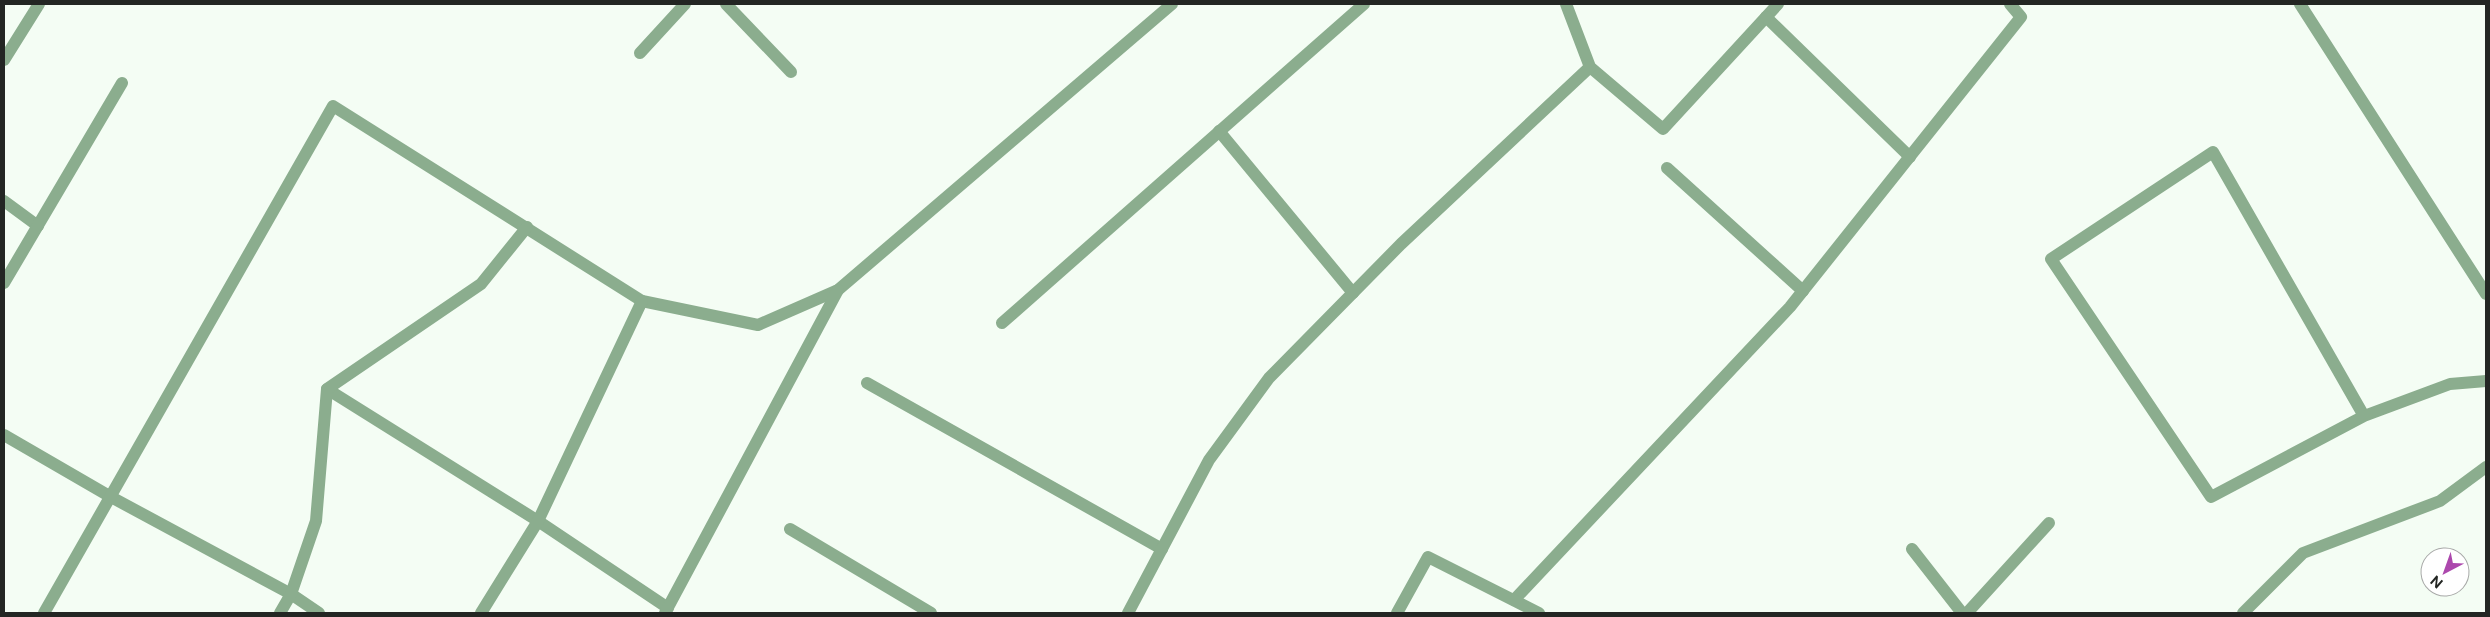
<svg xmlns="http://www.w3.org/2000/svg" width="2490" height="617" font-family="'Public Sans',sans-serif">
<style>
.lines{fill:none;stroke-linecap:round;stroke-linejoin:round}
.minor{stroke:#8bad8e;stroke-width:12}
</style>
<rect width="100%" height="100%" fill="#f4fdf4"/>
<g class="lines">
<g class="minor">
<polyline points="726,4 791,72"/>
<polyline points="1566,4 1590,67 1663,129 1778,4"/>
<polyline points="2300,4 2486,294"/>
<polyline points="1766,17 1910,157"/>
<polyline points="640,53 685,4"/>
<polyline points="4,60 39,4"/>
<polyline points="1219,131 1353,293"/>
<polyline points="1667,168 1803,291"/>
<polyline points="4,201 38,226"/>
<polyline points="4,283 122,83"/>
<polyline points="1002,323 1364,4"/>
<polyline points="867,383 1162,549"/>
<polyline points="327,389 538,521 668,608"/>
<polyline points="2364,416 2213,152 2051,259 2211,497 2364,416 2450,384 2486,381"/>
<polyline points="4,435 111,497 291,594 319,613"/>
<polyline points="790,529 931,613"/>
<polyline points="1912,549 1962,613"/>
<polyline points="1514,600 1790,307 2021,17 2010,4"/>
<polyline points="44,613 333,106 642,301 758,325 838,290 1172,4"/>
<polyline points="280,613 291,594 316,521 327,389 481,284 527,227"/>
<polyline points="481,613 538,521 642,301"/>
<polyline points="665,613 838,290"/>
<polyline points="1128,613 1209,460 1269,378 1401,244 1590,67"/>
<polyline points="1397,613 1428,557 1539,613"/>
<polyline points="1967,613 2049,523"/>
<polyline points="2243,613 2303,553 2440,501 2486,467"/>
</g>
</g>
<rect width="2490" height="617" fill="none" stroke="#232623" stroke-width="10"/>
<g transform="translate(2445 572) rotate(221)"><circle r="24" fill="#ffffff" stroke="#a7a8a7"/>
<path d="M0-4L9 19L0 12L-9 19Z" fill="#ac48ad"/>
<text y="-8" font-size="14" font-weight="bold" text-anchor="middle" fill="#232623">N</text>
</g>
</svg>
